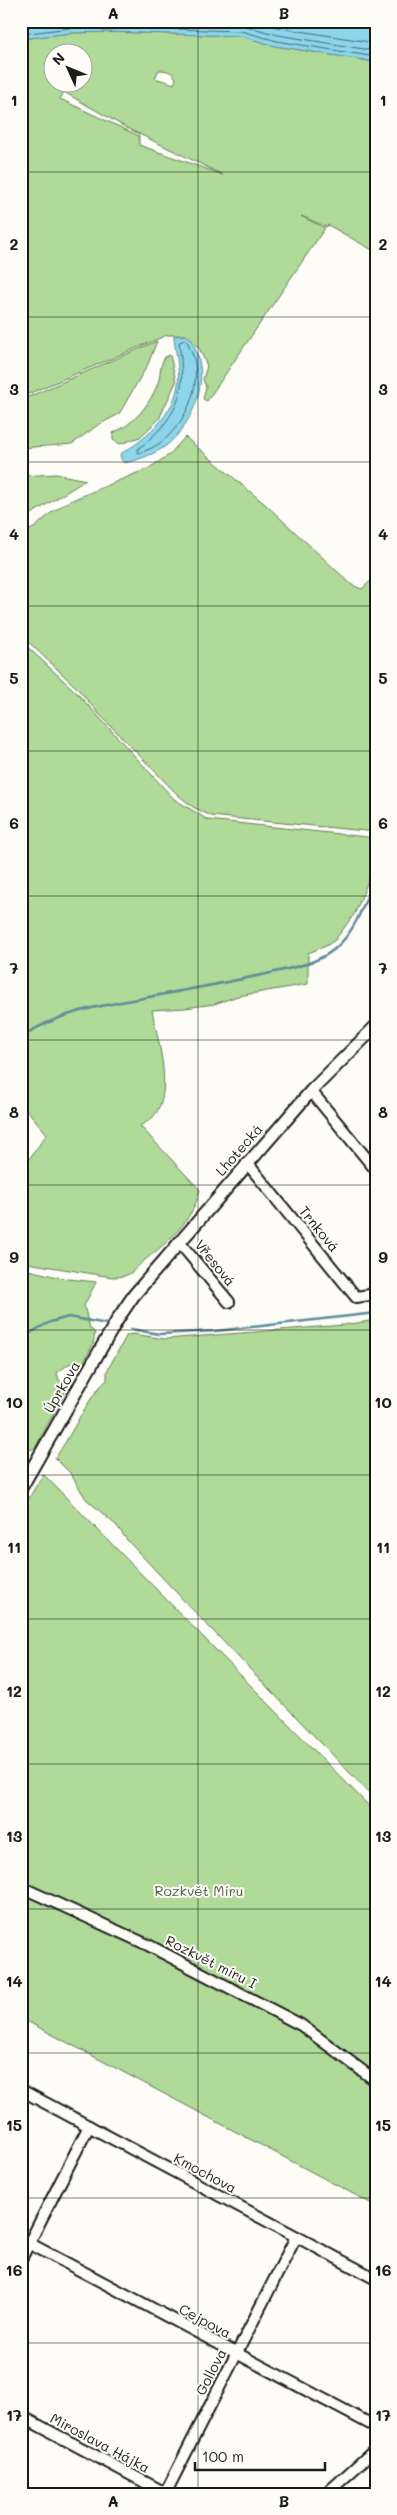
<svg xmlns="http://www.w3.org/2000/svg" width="397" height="2515" font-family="Mali,sans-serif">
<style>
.green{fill:#afda98;stroke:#667b5a;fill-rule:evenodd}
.water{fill:#8bd6eb;stroke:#5f8c98}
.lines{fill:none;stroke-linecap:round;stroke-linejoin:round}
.shore{stroke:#48666f;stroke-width:1}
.stream{stroke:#5f8c98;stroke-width:2.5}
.minor-casing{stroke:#1c1c1c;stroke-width:14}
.tertiary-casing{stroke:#1c1c1c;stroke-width:15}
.minor{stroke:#fdfcf7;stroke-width:10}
.tertiary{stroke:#fdfcf7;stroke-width:11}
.grid{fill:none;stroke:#1c1c1c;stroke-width:1;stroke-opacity:0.55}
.labels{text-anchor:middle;stroke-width:4;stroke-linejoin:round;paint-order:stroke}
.street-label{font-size:14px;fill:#1c1c1c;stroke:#fdfcf7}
.park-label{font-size:14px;fill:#4f5e47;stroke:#fdfcf7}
.neatline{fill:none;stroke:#1c1c1c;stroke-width:2}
.grid-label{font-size:16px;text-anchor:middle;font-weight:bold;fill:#1c1c1c}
</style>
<rect width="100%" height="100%" fill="#fdfcf7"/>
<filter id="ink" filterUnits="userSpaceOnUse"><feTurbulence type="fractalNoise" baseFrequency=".02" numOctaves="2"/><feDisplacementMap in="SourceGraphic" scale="10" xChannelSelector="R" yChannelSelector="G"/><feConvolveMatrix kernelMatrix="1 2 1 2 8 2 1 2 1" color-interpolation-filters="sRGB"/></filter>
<g filter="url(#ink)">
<g class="green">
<path d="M107,32L241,36L276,46L376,62V252L328,225L327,227L301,216L325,228L207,401L203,399L206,387L203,379L207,366L199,348L186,335H167L21,397V39L71,33ZM52,52H82V82H52ZM159,70C168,70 173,72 176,79L174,84L155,78ZM64,92L125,127L223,175L139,145V136L60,99Z"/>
<polygon points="157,341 148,364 119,414 98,425 72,444 21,448 21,400"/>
<path d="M170,355L176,382L159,419L140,437L120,444L113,440V433C134,424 150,405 158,383C161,374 159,366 165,357Z"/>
<polygon points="185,437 266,505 352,585 362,589 376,576 376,832 211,816 193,807 178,795 99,714 77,688 21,635 21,527 27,531 34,528 52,512 70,501 149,468 169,455"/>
<polygon points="56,474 86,480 28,516 21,511 21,476"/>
<path d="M21,641L76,692L174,799L208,820L376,838V861L355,913L335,940L326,946L308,953V984L238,996L214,1004L185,1008L152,1010C157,1039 175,1092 153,1117C150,1121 144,1123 140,1126L200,1190C191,1223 170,1240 145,1260C131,1271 133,1277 112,1277L21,1262V1160L27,1162L47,1134L21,1103Z"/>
<polygon points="21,1268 61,1278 96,1282 84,1306 90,1328 95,1333 93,1344 81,1368 70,1363 57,1373 59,1380 68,1387 35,1448 27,1451 21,1448"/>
<path d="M376,1320V1800L189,1606L127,1540L117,1526L86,1499L70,1473L55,1458C72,1435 88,1396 107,1380V1371L127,1335L133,1334L165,1339L344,1325Z"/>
<polygon points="43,1474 376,1813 376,2206 21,2018 21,1512"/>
</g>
<g class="water">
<polygon points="21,21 376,21 376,62 275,46 241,36 107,32 71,33 21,39"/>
<path d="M186,335C193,339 193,343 196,351C209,383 193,423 167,445C156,454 138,460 124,463L121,459L120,454C144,441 170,418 177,390C181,375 176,355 174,339V336Z"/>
</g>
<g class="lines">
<g class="shore">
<polyline points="172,21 242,25 278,35 376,51"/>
<polyline points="257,21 280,28 376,43"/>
<polyline points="21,27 75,21"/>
<polyline points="21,34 70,28 107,27 241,31 277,41 376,57"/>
<path d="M185,340L188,343C190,350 195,357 195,365C200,400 174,445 138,453V449C179,416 187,394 179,343Z"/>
</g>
<g class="stream">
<path d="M21,1037C62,1010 107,1005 154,996C192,989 229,982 266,974C291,968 320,964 339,945C359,925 365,899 376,875"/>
<polyline points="131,1329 159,1334 216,1331 376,1313"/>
<polyline points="21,1338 50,1322 69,1317 107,1324"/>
</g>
<g class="minor-casing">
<g id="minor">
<polyline points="311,1091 376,1170"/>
<polyline points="247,1163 356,1297 376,1294"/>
<polyline points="179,1242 229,1302"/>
<polyline points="21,1887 148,1945 301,2025 376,2081"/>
<polyline points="21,2090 376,2279"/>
<polyline points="21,2239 376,2427"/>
<polyline points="21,2259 89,2126"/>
<polyline points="21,2416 167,2494"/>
<polyline points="165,2494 296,2237"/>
<polyline points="326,2494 376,2449"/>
</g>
</g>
<g class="tertiary-casing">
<polyline id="tertiary" points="21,1488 119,1317 134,1295 311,1091 376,1026"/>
</g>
<use href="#minor" class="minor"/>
<use href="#tertiary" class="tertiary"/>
</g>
</g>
<path class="grid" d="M198,21V2494M21,172H376M21,317H376M21,462H376M21,606H376M21,751H376M21,896H376M21,1040H376M21,1185H376M21,1330H376M21,1475H376M21,1619H376M21,1764H376M21,1909H376M21,2053H376M21,2198H376M21,2343H376"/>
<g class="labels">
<g class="street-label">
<text transform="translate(239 1150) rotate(-49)" y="5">Lhotecká</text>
<text transform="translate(319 1229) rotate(51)" y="5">Trnková</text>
<text transform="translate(215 1263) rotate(51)" y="5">Vřesová</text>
<text transform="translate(62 1387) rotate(-60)" y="5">Úprkova</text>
<text transform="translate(211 1962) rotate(27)" y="5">Rozkvět míru I</text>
<text transform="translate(205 2173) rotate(28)" y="5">Kmochova</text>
<text transform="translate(205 2321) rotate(28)" y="5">Cejpova</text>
<text transform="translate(211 2372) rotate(-63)" y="5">Gollova</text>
<text transform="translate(100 2443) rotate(28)" y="5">Miroslava Hájka</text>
</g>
<g class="park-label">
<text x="199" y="1896">Rozkvět Míru</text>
</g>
</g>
<rect width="397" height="2515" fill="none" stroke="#fdfcf7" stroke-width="55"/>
<g transform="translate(68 68) rotate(314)"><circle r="24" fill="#fdfcf7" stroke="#a3a29f"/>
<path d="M0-4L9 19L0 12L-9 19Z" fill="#1c1c1c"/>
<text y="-8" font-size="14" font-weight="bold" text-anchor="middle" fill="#1c1c1c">N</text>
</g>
<path d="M195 2462v8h130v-8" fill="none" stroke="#1c1c1c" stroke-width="2.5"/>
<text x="202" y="2462" font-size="15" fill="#1c1c1c" stroke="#fdfcf7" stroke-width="4" paint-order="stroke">100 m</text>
<rect x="28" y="28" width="342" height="2460" class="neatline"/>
<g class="grid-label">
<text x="113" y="19">A</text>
<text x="284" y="19">B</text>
<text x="14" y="106">1</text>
<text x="383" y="106">1</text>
<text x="14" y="250">2</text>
<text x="383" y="250">2</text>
<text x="14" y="395">3</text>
<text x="383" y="395">3</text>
<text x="14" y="540">4</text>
<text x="383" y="540">4</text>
<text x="14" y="684">5</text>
<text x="383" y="684">5</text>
<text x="14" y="829">6</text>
<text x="383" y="829">6</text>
<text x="14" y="974">7</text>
<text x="383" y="974">7</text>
<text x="14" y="1118">8</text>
<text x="383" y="1118">8</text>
<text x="14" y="1263">9</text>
<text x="383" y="1263">9</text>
<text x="14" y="1408">10</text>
<text x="383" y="1408">10</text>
<text x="14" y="1553">11</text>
<text x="383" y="1553">11</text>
<text x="14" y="1697">12</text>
<text x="383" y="1697">12</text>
<text x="14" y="1842">13</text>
<text x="383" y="1842">13</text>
<text x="14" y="1987">14</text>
<text x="383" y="1987">14</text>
<text x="14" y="2131">15</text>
<text x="383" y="2131">15</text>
<text x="14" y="2276">16</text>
<text x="383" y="2276">16</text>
<text x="14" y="2421">17</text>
<text x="383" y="2421">17</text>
<text x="113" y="2507">A</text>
<text x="284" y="2507">B</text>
</g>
</svg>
